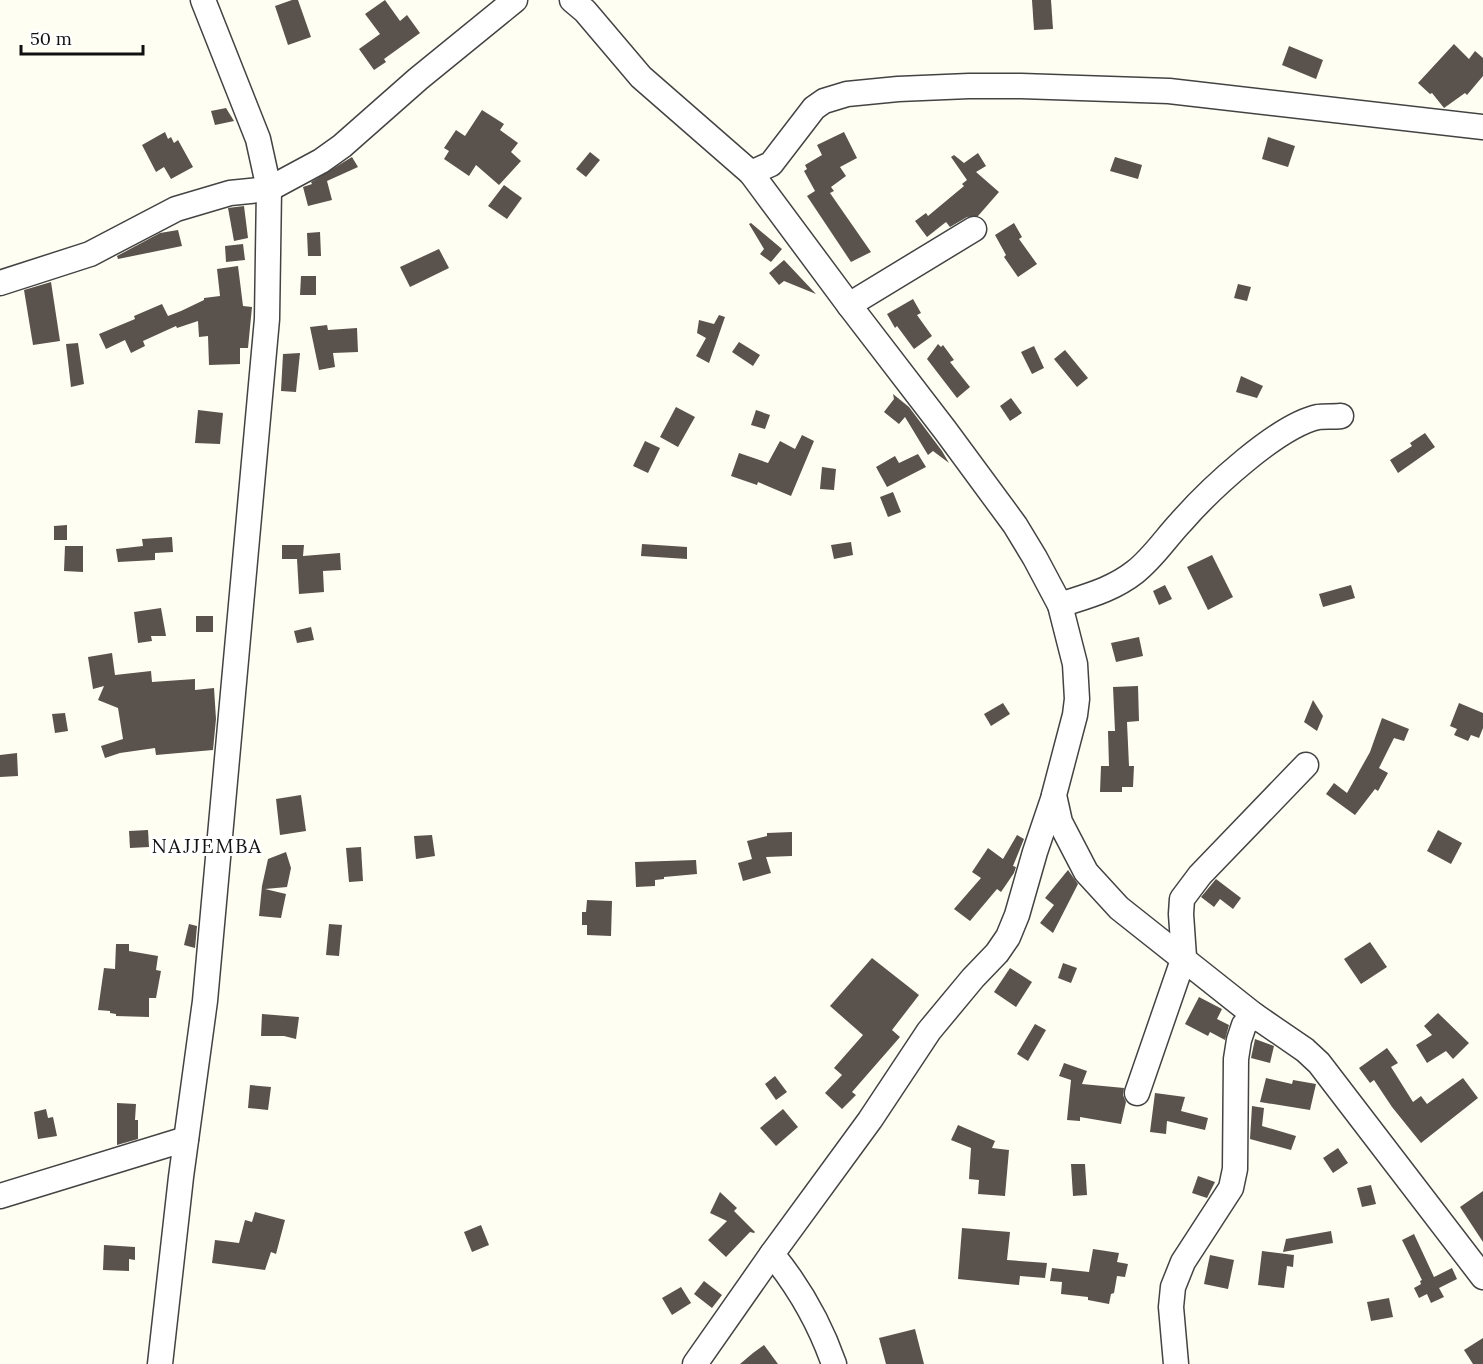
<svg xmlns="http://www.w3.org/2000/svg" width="1483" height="1364" font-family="Lora,serif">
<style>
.building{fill:#5a524c}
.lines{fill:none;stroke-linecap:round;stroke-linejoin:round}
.minor-casing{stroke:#434343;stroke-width:27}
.minor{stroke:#fff;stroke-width:24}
.labels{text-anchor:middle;stroke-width:6;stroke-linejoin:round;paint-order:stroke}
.quarter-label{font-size:20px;letter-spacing:1.5px;fill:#101010;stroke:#fff}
</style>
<rect width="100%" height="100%" fill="#fffef3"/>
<g class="building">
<polygon points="292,0 298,0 311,37 288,45 275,6"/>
<polygon points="385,0 400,21 407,15 420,33 384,59 386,62 374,70 359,49 380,34 365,14"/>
<polygon points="1032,0 1051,0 1053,29 1034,30"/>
<polygon points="1454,44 1469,59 1475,51 1483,58 1483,76 1467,95 1465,93 1444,108 1432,93 1430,94 1418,83"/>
<polygon points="1289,46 1323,60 1316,79 1282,65"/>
<polygon points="226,108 234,121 215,125 211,111"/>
<polygon points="482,110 504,124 500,130 518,143 511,152 521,161 499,185 476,165 469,176 444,159 449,151 444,148 456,130 465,136"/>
<polygon points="165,132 168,139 171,137 174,143 178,140 193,167 171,179 164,167 156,172 142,145"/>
<polygon points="844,132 857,158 840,167 846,176 831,187 834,191 830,193 871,252 851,262 807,196 815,191 804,171 807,169 805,165 822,155 817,145"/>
<polygon points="1268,137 1295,146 1288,167 1262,159"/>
<polygon points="590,152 600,160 586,177 576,169"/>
<polygon points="978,153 986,166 976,172 999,192 978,216 967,217 950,227 946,222 927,237 915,221 926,213 928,216 964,186 962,184 967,180 951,157 954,155 964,163"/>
<polygon points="352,157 358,167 327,181 332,200 308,206 303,187 312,184 311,182"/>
<polygon points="1115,157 1142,165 1138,179 1110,171"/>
<polygon points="504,185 522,198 507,219 488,206"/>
<polygon points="244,206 248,238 234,241 228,208"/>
<polygon points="751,223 782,249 771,262 760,254 764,249 749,224"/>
<polygon points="1014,223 1022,237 1019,239 1037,264 1018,277 1004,257 1006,255 995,235"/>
<polygon points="178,230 182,246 118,259 117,256 160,233"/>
<polygon points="320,232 321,256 308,256 307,233"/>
<polygon points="243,244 245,260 226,262 225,246"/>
<polygon points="439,249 449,268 410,287 400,267"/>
<polygon points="784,260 816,294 784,281 779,285 769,273"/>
<polygon points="238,266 243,306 252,307 248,348 240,348 240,364 209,365 208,336 199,337 198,321 177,328 176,326 143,341 145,346 131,353 125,340 106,349 99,334 135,319 134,316 162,304 168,316 181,311 204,300 204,298 220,296 217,269"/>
<polygon points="301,276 316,276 316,295 300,295"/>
<polygon points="51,282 60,341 33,345 24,290"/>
<polygon points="1238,284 1251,287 1247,301 1234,298"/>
<polygon points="913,299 921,313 917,315 932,336 914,349 897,326 895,328 887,314"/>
<polygon points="719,315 725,317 709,363 696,356 706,338 697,333 699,320 714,324"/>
<polygon points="327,325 328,330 357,328 358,352 333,353 335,367 319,370 310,327"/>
<polygon points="739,342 760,355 753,366 732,352"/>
<polygon points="78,343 84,384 71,387 66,344"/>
<polygon points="938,344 941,347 943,345 954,360 950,362 970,387 957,398 927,359"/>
<polygon points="1034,346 1044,368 1032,374 1021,352"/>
<polygon points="1065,350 1088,378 1077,387 1054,359"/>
<polygon points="300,353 296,392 281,391 283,354"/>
<polygon points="1241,376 1263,386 1257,398 1236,392"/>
<polygon points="893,394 909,407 942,451 949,463 933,451 928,455 905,417 899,424 884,412 894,399"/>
<polygon points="1011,398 1022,413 1010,421 1000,406"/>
<polygon points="676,407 695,417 678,447 660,437"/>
<polygon points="198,410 223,413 220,444 195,443"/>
<polygon points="756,410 770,415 765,429 751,425"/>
<polygon points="1425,433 1435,447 1398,473 1390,460 1412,446 1410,443"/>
<polygon points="802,435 814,441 791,496 758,482 757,485 731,476 739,453 768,463 780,441 795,449"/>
<polygon points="645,441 660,448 648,473 633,466"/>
<polygon points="918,454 926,467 887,487 876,467 895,456 899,463"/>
<polygon points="822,467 836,469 834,490 820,489"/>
<polygon points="893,492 901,512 888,517 880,497"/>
<polygon points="67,525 67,540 54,540 54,526"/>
<polygon points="172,537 173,552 155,553 155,560 118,562 116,549 143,546 142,539"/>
<polygon points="851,542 853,555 834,559 831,545"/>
<polygon points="642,544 687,547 687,559 641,556"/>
<polygon points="282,545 304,545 303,556 340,553 341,570 323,571 324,592 299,594 297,559 282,559"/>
<polygon points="65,546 83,546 83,572 64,571"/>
<polygon points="1212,555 1233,597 1208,610 1187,567"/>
<polygon points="1165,585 1172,599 1159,605 1153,591"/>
<polygon points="1351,585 1355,598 1323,607 1319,594"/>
<polygon points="161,608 166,636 151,636 152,641 138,643 134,612"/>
<rect x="196" y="616" width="17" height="16"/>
<polygon points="311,627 314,640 297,643 294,631"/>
<polygon points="1139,637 1143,656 1116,662 1111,643"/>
<polygon points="112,653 115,675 151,671 152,682 195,679 195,690 214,688 216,719 213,750 156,755 155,748 120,753 105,758 101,746 123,739 118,708 98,700 104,686 93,689 88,657"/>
<polygon points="1138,686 1139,721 1127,722 1129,766 1134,766 1133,787 1122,787 1122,792 1100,792 1101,766 1109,766 1108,731 1115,731 1113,687"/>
<polygon points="1313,700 1323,716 1317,731 1304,722"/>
<polygon points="1003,703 1010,714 991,726 984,714"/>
<polygon points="1459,703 1483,713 1483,728 1479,738 1471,735 1468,741 1454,735 1457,729 1450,726"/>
<polygon points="65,713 68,731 55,733 52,714"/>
<polygon points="1382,718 1409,729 1404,741 1394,738 1379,768 1388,773 1378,791 1375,789 1355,815 1326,794 1334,783 1347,793 1370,752"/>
<polygon points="17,753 18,776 0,777 0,755"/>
<polygon points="301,795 306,831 280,835 276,799"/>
<polygon points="148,830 149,847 130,848 129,831"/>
<polygon points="1438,830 1462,843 1451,864 1427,851"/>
<polygon points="792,832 792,856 766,857 771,873 743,881 738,863 752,859 747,841 767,836 767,833"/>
<polygon points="432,835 435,856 416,859 414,836"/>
<polygon points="1017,835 1024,839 1013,866 1016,867 1014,873 1001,892 997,889 970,921 954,909 981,878 972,872 988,848 1003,859"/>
<polygon points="361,847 363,881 349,882 346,848"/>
<polygon points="286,852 291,868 287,887 265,889 286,894 281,918 259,916 262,886 268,859"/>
<polygon points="696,860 697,874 664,877 664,879 655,880 655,886 636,887 635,862"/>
<polygon points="1068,870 1078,884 1053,933 1040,923 1054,905 1045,898"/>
<polygon points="1216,879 1241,898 1233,909 1220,899 1214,907 1201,897"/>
<polygon points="587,900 612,901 611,936 587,935 587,925 582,925 582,912 586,912"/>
<polygon points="189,924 197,926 195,948 184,945"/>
<polygon points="329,924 342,925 339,956 326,955"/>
<polygon points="1370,942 1387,967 1361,984 1344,959"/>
<polygon points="116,944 129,944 129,951 158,956 156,970 161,971 156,998 149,998 149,1017 116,1016 116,1014 110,1013 110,1011 98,1010 104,968 115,969"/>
<polygon points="872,958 919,995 892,1030 900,1037 852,1092 856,1095 842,1109 825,1093 842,1075 834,1068 863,1035 830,1006"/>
<polygon points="1063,963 1077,968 1071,983 1058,978"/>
<polygon points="1010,968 1032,982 1016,1007 994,992"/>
<polygon points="1199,997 1222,1009 1217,1019 1229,1025 1225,1040 1210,1032 1208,1036 1185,1024"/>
<polygon points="1438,1013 1469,1043 1453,1059 1446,1051 1427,1063 1416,1045 1432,1035 1424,1026"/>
<polygon points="262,1014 299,1017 296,1039 284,1036 261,1036"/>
<polygon points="1035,1024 1046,1030 1028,1061 1017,1054"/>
<polygon points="1255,1039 1274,1046 1270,1063 1251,1058"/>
<polygon points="1387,1048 1398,1063 1391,1067 1413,1102 1421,1096 1427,1104 1463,1078 1478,1098 1421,1143 1392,1107 1374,1080 1370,1083 1359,1068"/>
<polygon points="1064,1063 1087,1071 1082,1084 1124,1088 1123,1095 1126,1102 1121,1124 1080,1117 1080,1121 1067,1120 1071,1080 1059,1076"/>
<polygon points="775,1076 787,1092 776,1100 765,1084"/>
<polygon points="1266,1078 1292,1084 1293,1080 1316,1084 1310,1110 1260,1102"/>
<polygon points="250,1085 271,1087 268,1110 248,1108"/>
<polygon points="1155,1093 1185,1097 1181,1111 1208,1118 1205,1130 1167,1121 1166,1134 1150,1132"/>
<polygon points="117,1103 136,1104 135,1120 138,1120 138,1139 117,1145"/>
<polygon points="1252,1106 1264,1108 1262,1126 1296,1136 1291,1150 1250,1139"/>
<polygon points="46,1109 48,1118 53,1117 57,1136 38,1139 34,1112"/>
<polygon points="783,1109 798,1127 776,1146 760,1128"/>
<polygon points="958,1125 995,1141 992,1148 1009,1150 1005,1196 978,1194 979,1180 969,1179 971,1148 951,1140"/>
<polygon points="1338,1148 1348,1163 1333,1173 1323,1158"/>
<polygon points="1071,1164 1085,1164 1087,1195 1073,1196"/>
<polygon points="1198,1176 1215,1182 1207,1198 1192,1193"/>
<polygon points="1371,1185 1376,1204 1362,1207 1357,1188"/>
<polygon points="1483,1191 1483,1242 1460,1207"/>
<polygon points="720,1192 737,1208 734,1211 755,1232 754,1233 750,1232 726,1257 708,1240 727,1221 710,1213"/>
<polygon points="255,1212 285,1220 276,1254 271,1252 265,1270 212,1263 215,1240 239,1243 245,1220 252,1222"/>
<polygon points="481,1225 489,1245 472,1252 464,1232"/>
<polygon points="962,1228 1010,1232 1007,1260 1047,1263 1045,1278 1020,1276 1019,1285 958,1279"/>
<polygon points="1331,1231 1333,1243 1283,1252 1286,1239"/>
<polygon points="1414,1234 1434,1277 1452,1268 1457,1279 1439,1288 1444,1297 1433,1302 1431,1303 1427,1294 1419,1298 1414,1288 1421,1284 1420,1281 1422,1280 1402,1240"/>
<polygon points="104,1245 135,1247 135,1260 129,1259 129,1271 103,1270"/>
<polygon points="1093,1249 1119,1253 1117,1262 1128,1264 1125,1277 1117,1276 1114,1293 1111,1294 1109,1304 1088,1300 1088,1297 1061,1294 1062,1282 1050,1281 1052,1268 1089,1272"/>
<polygon points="1262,1251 1294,1255 1293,1267 1287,1266 1284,1288 1258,1285"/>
<polygon points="1210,1255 1234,1260 1228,1289 1204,1284"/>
<polygon points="704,1281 722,1295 712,1308 694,1294"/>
<polygon points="681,1287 691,1303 672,1315 662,1298"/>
<polygon points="1389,1298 1393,1317 1371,1321 1367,1302"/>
<polygon points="915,1329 924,1364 886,1364 879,1338"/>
<polygon points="1483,1338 1483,1364 1473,1364 1464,1350"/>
<polygon points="764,1345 778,1364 740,1364 753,1353"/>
</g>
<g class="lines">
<g class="minor-casing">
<g id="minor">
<polyline points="572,0 585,11 641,77 751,173 849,305 945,430 1015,525 1035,558 1060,605 1075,664 1077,699 1075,715 1054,795 1060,822 1086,872 1119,908 1254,1015 1305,1050 1319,1063 1483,1277"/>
<polyline points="751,173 771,164 814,108 824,101 847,94 898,89 969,86 1021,86 1169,91 1483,127"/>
<polyline points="0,283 90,254 176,209 230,193 269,189 321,161 342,146 418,79 515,0"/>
<polyline points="849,305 974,229"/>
<path d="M1060,605C1087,596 1112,590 1135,572C1153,558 1165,539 1181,522C1209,490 1277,426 1318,417C1325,416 1333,417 1341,416"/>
<polyline points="1137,1093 1184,957 1181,914 1182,899 1200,875 1306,765"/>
<polyline points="0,1196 186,1139"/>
<path d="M772,1254C799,1287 820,1324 834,1364"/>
<polyline points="160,1364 181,1177 205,1001 267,319 269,189 258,139 203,0"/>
<polyline points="695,1364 772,1254 870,1120 929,1031 973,978 997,953 1008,937 1017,915 1035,852 1054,796"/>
<polyline points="1176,1364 1171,1307 1173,1287 1183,1262 1231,1188 1235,1169 1236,1059 1239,1040 1244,1025 1254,1015"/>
</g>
</g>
<use href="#minor" class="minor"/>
</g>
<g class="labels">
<g class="quarter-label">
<text x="207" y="853">NAJJEMBA</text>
</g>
</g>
<path d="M21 45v9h122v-9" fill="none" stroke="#101010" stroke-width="3"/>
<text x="30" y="45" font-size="18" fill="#101010" stroke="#ffffff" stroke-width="4.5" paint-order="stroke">50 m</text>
</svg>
